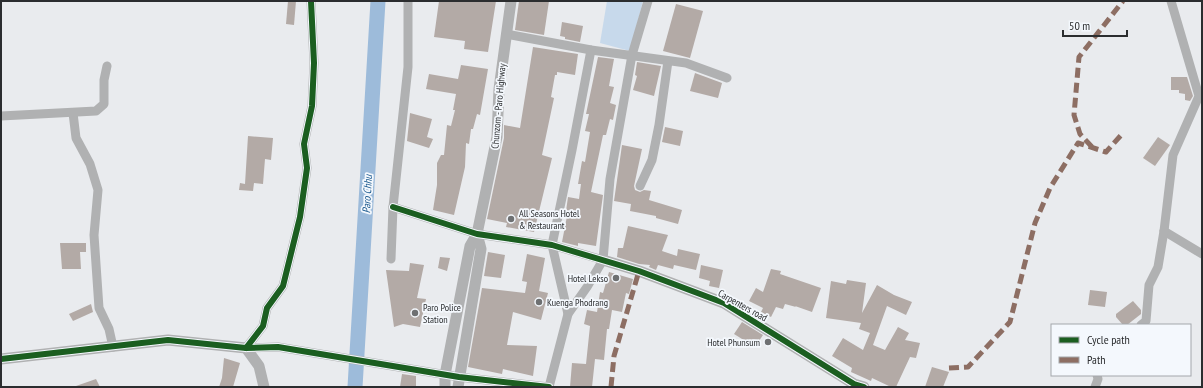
<svg xmlns="http://www.w3.org/2000/svg" width="1203" height="388" font-family="'PT Sans Narrow',sans-serif">
<style>
.green{fill:#c7d9eb}
.lines{fill:none;stroke-linecap:round;stroke-linejoin:round}
.river{stroke:#9dbbda;stroke-width:15}
.building{fill:#b3aaa6}
.minor{stroke:#b0b1b2;stroke-width:9}
.tertiary{stroke:#b0b1b2;stroke-width:11}
.quiet{stroke:#8d6e63;stroke-width:5;stroke-dasharray:10 5;stroke-linecap:butt}
.cycleway-casing{stroke:#f4f8fd;stroke-width:8}
.cycleway{stroke:#1b5e20;stroke-width:6}
.poi-dot{fill:#6e7072;stroke:#f4f8fd;stroke-width:1.5}
.labels{text-anchor:middle;stroke-width:3.5;stroke-linejoin:round;paint-order:stroke}
.street-label{font-size:10px;fill:#2b2d2f;stroke:#f4f8fd}
.poi-label{font-size:10px;fill:#2b2d2f;stroke:#f4f8fd;text-anchor:start}
.water-label{font-size:11px;font-style:italic;fill:#16568c;stroke:#f4f8fd}
</style>
<rect width="100%" height="100%" fill="#e9ebee"/>
<polygon class="green" points="607,1 643,1 630,51 600,43"/>
<g class="lines">
<polyline class="river" points="355,387 378,1"/>
</g>
<g class="building">
<polygon points="288,1 296,1 294,25 286,24"/>
<polygon points="439,1 496,1 488,52 464,49 465,41 434,37"/>
<polygon points="519,1 549,1 544,35 515,30"/>
<polygon points="676,4 703,11 690,58 663,51"/>
<polygon points="562,22 583,26 580,42 565,39 565,37 560,36"/>
<polygon points="533,47 578,54 575,75 557,72 557,75 555,75 551,97 554,98 542,155 552,158 534,232 506,227 507,223 487,219 504,138 504,125 520,128"/>
<polygon points="598,57 614,59 609,86 614,87 610,103 616,105 613,120 610,119 606,135 603,135 591,192 603,195 596,246 578,243 578,246 562,242 568,211 566,211 568,197 579,199 581,184 578,184 582,161 585,162 590,132 585,131 589,114 586,114"/>
<polygon points="637,62 661,66 654,96 633,90 637,76 635,75"/>
<polygon points="461,65 488,69 480,115 477,114 473,129 471,129 469,144 466,143 465,167 454,215 433,210 437,185 437,163 441,155 444,155 447,125 451,126 455,110 453,110 456,94 426,89 429,74 458,79"/>
<polygon points="695,73 722,83 718,98 690,91"/>
<polygon points="1171,77 1187,77 1193,96 1190,101 1185,100 1185,94 1179,93 1179,90 1171,90"/>
<polygon points="410,113 432,119 427,137 433,139 429,148 407,141"/>
<polygon points="665,127 683,131 680,146 662,142"/>
<polygon points="248,136 273,138 271,160 265,159 263,184 254,183 253,191 239,190 240,183 245,184"/>
<polygon points="1158,137 1170,145 1155,166 1143,158"/>
<polygon points="622,145 642,149 634,186 635,190 640,192 644,190 651,191 649,200 682,210 678,224 656,218 656,216 630,211 631,204 614,201"/>
<polygon points="628,226 668,235 662,251 677,256 678,249 700,254 696,270 674,265 673,269 658,265 656,270 649,267 650,265 639,264 617,257 618,248 623,248"/>
<polygon points="60,243 86,243 86,252 80,252 81,269 62,269"/>
<polygon points="488,252 505,255 501,278 484,276"/>
<polygon points="527,254 545,258 539,291 548,293 541,320 513,312 507,345 537,346 533,376 503,369 502,374 468,367 482,288 525,293 527,282 522,281"/>
<polygon points="440,257 450,258 447,271 438,268"/>
<polygon points="410,263 424,265 417,298 426,299 420,327 403,324 394,327 386,270 409,271"/>
<polygon points="701,265 723,270 719,288 709,286 710,281 699,278"/>
<polygon points="771,269 781,271 780,274 821,288 812,312 795,306 796,307 785,304 783,309 776,307 771,317 761,312 763,308 749,301 756,288 763,292"/>
<polygon points="609,272 633,279 629,294 626,293 622,312 612,310 609,329 607,329 604,360 595,359 592,387 570,387 572,363 586,364 590,326 584,324 587,310 597,312 600,292 603,293"/>
<polygon points="847,280 866,283 862,313 877,285 894,295 912,302 906,315 887,306 873,345 885,350 898,327 909,333 905,340 920,343 916,358 910,357 896,387 891,387 872,378 871,381 851,372 852,368 832,356 843,338 863,350 870,333 859,329 861,323 826,318 831,281 846,284"/>
<polygon points="1090,290 1107,292 1105,307 1088,305"/>
<polygon points="1133,301 1141,310 1141,314 1127,325 1123,325 1116,317 1116,314"/>
<polygon points="91,304 93,312 73,321 69,314"/>
<polygon points="742,322 763,335 755,347 734,334"/>
<polygon points="224,358 240,363 233,387 219,387 222,378"/>
<polygon points="932,367 949,372 943,387 925,387"/>
<polygon points="402,374 416,376 416,387 400,387"/>
<polygon points="96,379 100,387 77,387 76,386"/>
</g>
<g class="lines">
<g class="minor">
<polyline points="506,34 591,50 686,63 727,78"/>
<polyline points="73,113 76,138 90,164 98,190 94,235 99,308 109,329 113,347"/>
<polyline points="1,116 96,111 104,104 104,80 107,66"/>
<polyline points="640,186 652,160 659,125 668,61"/>
<polyline points="393,207 477,234 552,245 603,260"/>
<polyline points="1164,231 1202,254"/>
<polyline points="391,259 393,207 408,67 408,1"/>
<polyline points="568,314 552,245 572,150 591,50"/>
<polyline points="1141,325 1146,321 1149,285 1158,267 1164,231 1173,155 1199,96 1171,1"/>
<polyline points="246,348 263,326 267,308 283,286 300,217 307,168 304,144 312,106 314,63 311,1"/>
<polyline points="246,348 278,347 459,377 549,387"/>
<polyline points="549,387 568,314 587,287 603,260 610,179 632,55 648,1"/>
<polyline points="1095,387 1098,379 1097,375"/>
</g>
<g class="tertiary">
<polyline points="603,260 639,271 724,303 854,384 864,387"/>
<polyline points="1,359 168,340 246,348 259,366 264,387"/>
<polyline points="445,387 445,375 470,246 477,234 497,137 499,89 511,1"/>
<polyline points="458,387 481,249 477,234"/>
</g>
<g class="quiet">
<polyline points="1092,147 1080,134 1074,115 1079,57 1123,1"/>
<polyline points="949,368 968,367 1010,322 1035,223 1050,188 1078,143 1106,152 1123,133"/>
<polyline points="611,387 614,356 639,271"/>
</g>
<g class="cycleway-casing">
<g id="cycleway">
<polyline points="393,207 477,234 552,245 639,271 724,303 854,384 864,387"/>
<polyline points="246,348 263,326 267,308 283,286 300,217 307,168 304,144 312,106 314,63 311,1"/>
<polyline points="1,359 168,340 246,348 278,347 459,377 549,387"/>
</g>
</g>
<use href="#cycleway" class="cycleway"/>
</g>
<g class="poi-dot">
<circle cx="511" cy="219" r="4"/>
<circle cx="616" cy="278" r="4"/>
<circle cx="539" cy="302" r="4"/>
<circle cx="415" cy="313" r="4"/>
<circle cx="768" cy="342" r="4"/>
</g>
<g class="labels">
<g class="street-label">
<text transform="translate(498 106) rotate(-85)" y="4">Chunzom - Paro Highway</text>
<text transform="translate(743 305) rotate(29)" y="4">Carpenters road</text>
</g>
<g class="poi-label">
<text x="519" y="217">All Seasons Hotel<tspan x="519" dy="12">&amp; Restaurant</tspan></text>
<text x="608" y="282" text-anchor="end">Hotel Lekso</text>
<text x="547" y="306">Kuenga Phodrang</text>
<text x="423" y="311">Paro Police<tspan x="423" dy="12">Station</tspan></text>
<text x="760" y="346" text-anchor="end">Hotel Phunsum</text>
</g>
<g class="water-label">
<text transform="translate(367 194) rotate(-87)" y="4">Paro Chhu</text>
</g>
</g>
<rect width="1203" height="388" fill="none" stroke="#2b2d2f" stroke-width="4"/>
<rect x="1051" y="324" width="140" height="52" fill="#f4f8fd" stroke="#a4a7ab"/>
<rect x="1059" y="337" width="20" height="6" fill="#1b5e20" stroke="#a4a7ab"/>
<text x="1087" y="344" font-size="12" fill="#2b2d2f">Cycle path</text>
<rect x="1059" y="357" width="20" height="6" fill="#8d6e63" stroke="#a4a7ab"/>
<text x="1087" y="364" font-size="12" fill="#2b2d2f">Path</text>
<path d="M1063 30v6h64v-6" fill="none" stroke="#2b2d2f" stroke-width="2"/>
<text x="1069" y="30" font-size="12" fill="#2b2d2f" stroke="#f4f8fd" stroke-width="3" paint-order="stroke">50 m</text>
</svg>
